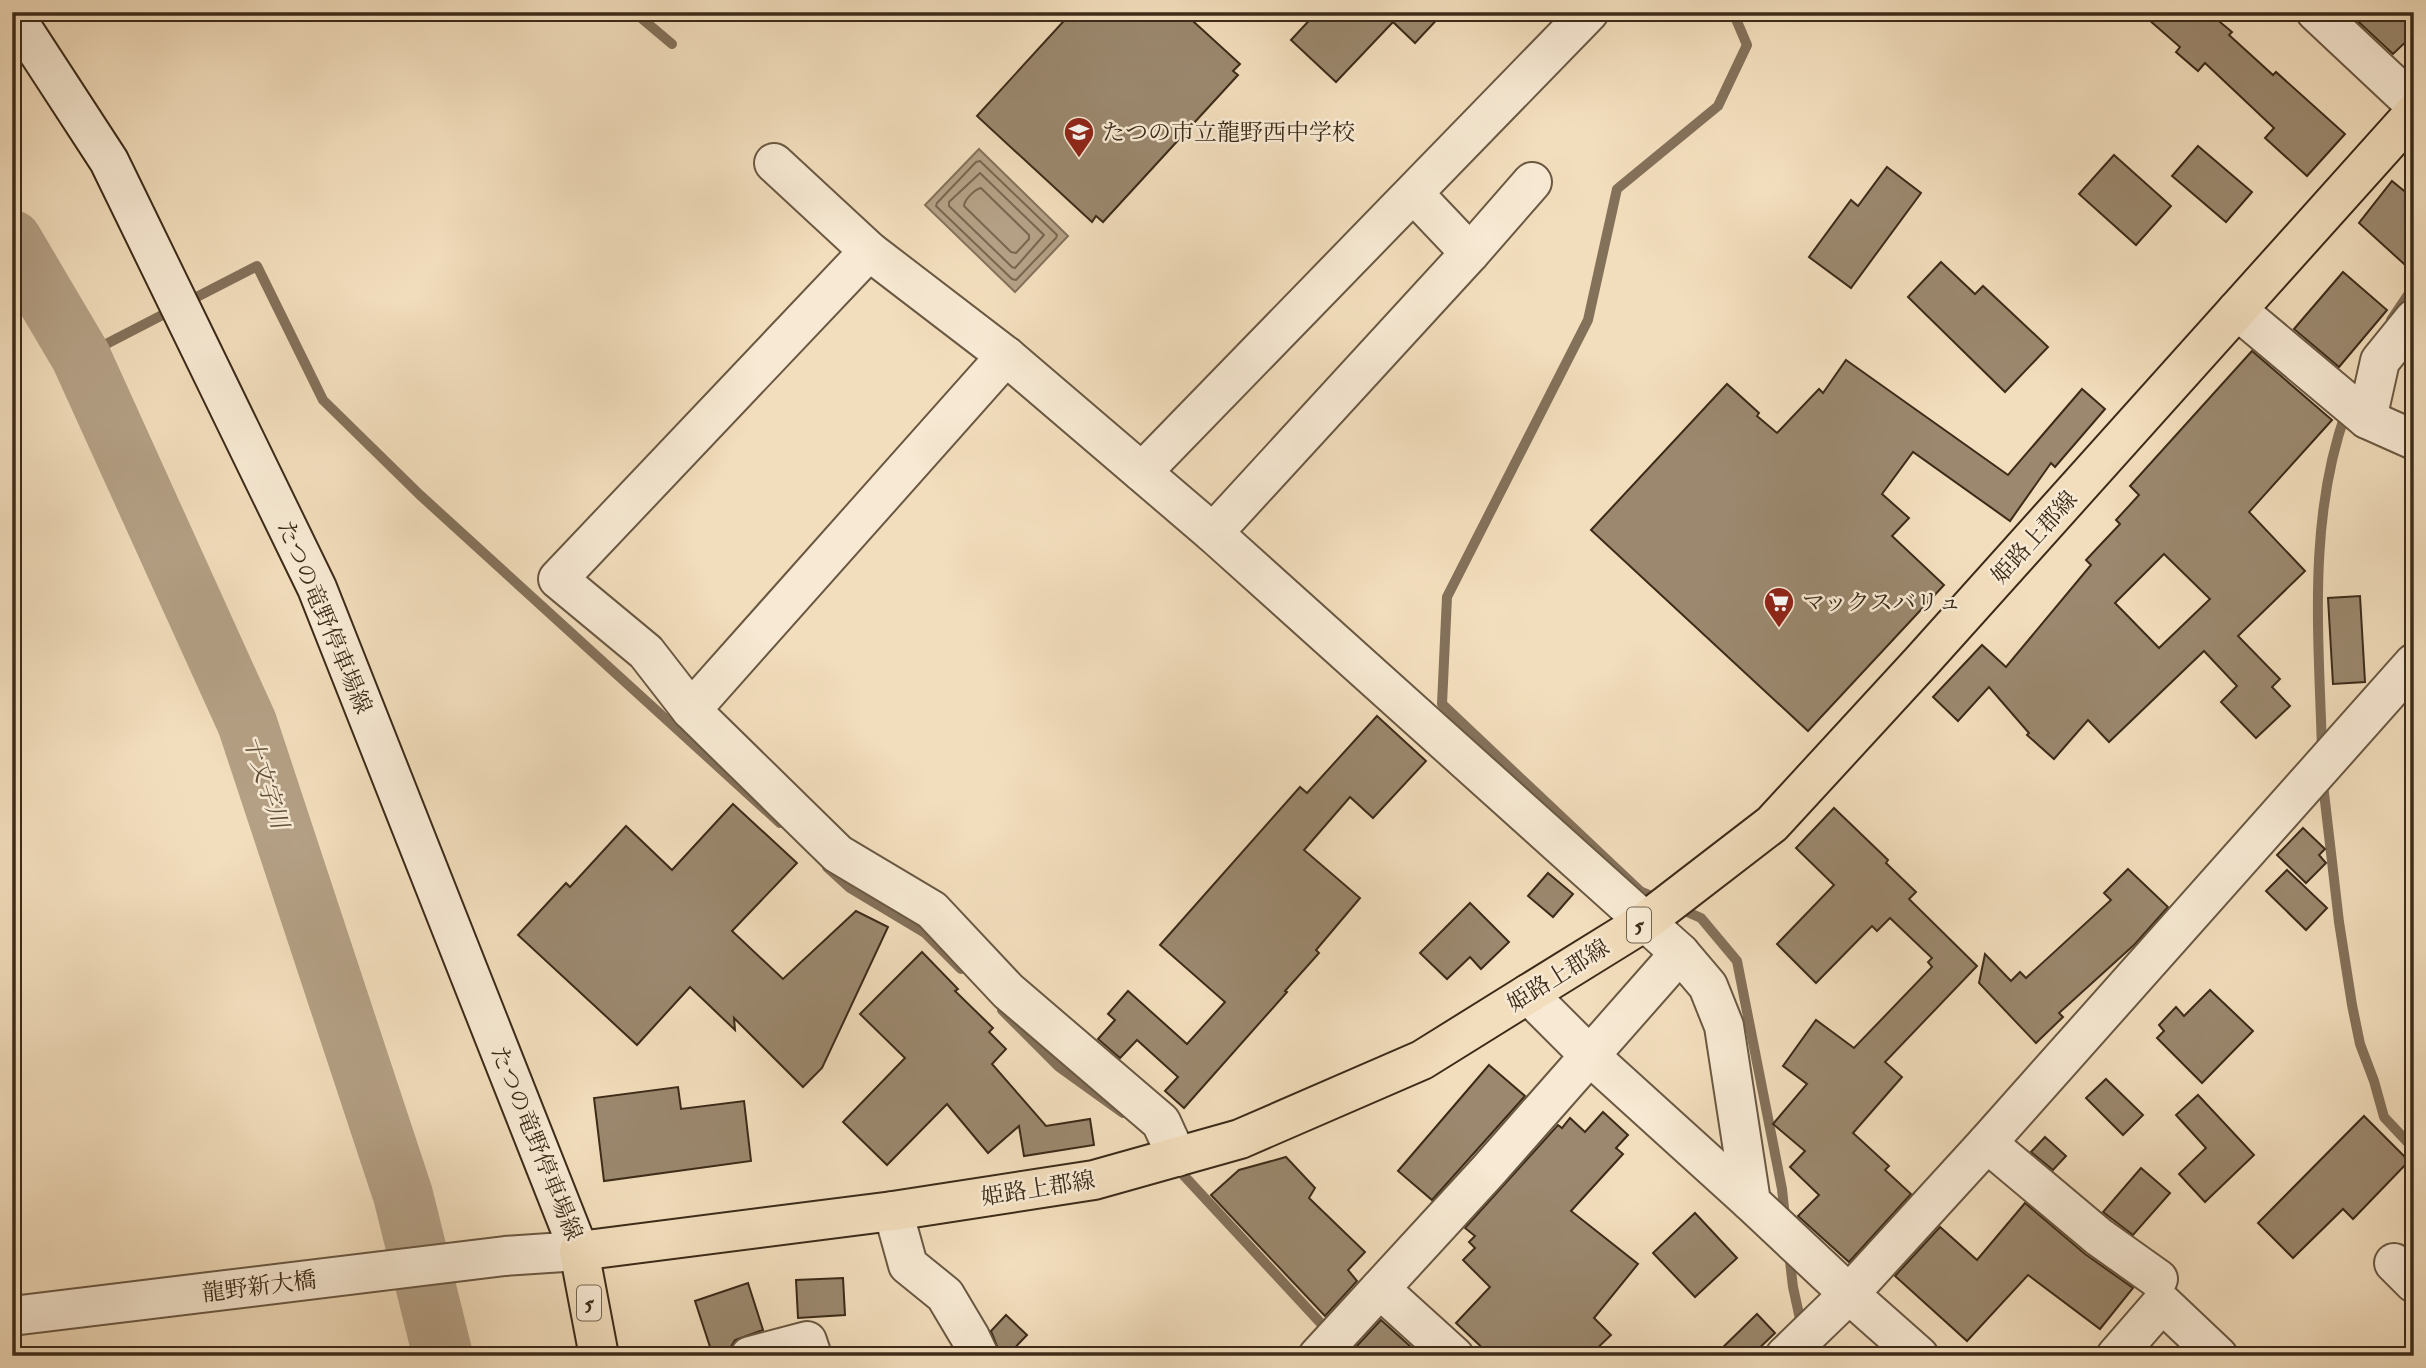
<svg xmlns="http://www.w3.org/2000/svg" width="2426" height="1368" font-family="'IM FELL Double Pica','Noto Serif JP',serif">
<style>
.water{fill:#b4a085;stroke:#84715a;stroke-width:2}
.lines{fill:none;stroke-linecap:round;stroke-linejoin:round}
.shore{stroke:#78664f;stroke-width:2}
.stream{stroke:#84715a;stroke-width:10}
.river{stroke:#b4a085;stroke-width:60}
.building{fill:#9b886e;stroke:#3c2b19;stroke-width:2;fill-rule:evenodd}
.minor-casing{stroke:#6a5842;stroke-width:42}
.tertiary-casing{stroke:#6a5842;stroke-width:42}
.secondary-casing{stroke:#3c2b19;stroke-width:42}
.primary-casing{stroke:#3c2b19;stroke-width:42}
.minor{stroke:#f7e9d3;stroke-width:38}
.tertiary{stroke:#f7e9d3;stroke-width:38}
.secondary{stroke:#f7e9d3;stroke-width:38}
.primary{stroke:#f2ddbc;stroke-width:38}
.labels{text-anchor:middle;stroke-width:5;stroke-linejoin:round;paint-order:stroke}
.shield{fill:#f7e9d3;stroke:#746451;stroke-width:2}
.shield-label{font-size:21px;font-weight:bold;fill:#3c2b19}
.poi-label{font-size:23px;fill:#3c2b19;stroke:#f7e9d3;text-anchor:start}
.street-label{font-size:23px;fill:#3c2b19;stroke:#f7e9d3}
.water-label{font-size:24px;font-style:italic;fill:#604e39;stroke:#f7e9d3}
</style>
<rect width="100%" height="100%" fill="#f2ddbc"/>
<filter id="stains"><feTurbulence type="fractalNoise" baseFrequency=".00286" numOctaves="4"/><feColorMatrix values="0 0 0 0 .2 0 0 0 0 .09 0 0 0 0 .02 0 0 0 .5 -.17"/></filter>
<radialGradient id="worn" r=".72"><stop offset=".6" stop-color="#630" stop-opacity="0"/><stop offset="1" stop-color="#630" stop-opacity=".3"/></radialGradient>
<polygon class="water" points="979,149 1068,236 1015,292 925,205"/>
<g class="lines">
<g class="shore">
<polygon points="980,161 1057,235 1056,238 1016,280 1012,279 936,206 937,203 976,162"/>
<polygon points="980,173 1044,235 1015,268 1012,267 949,206 949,202"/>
<path d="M981,188L1029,235V239L1016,253L1011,252L964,206C964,200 975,189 981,188Z"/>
</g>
<g class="stream">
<polyline points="634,12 672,44"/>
<polyline points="185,303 257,266 323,400 420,495 780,823"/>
<polyline points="2391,320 2414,286"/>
<polyline points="81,357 172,310"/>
<path d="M2322,751C2319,638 2307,521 2346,412"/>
<polyline points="2323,784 2339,922 2352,1005 2360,1044 2374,1081 2384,1117 2414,1149"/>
<polyline points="827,867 850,888 925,933 961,969"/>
<polyline points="1658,899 1640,891 1442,704 1447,597 1588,320 1617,189 1718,106 1747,45 1733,12"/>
<polyline points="1678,908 1701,918 1737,961 1782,1189 1785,1217"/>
<polyline points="1002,1010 1059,1067 1123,1113"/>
<polyline points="1175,1166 1329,1332"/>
<polyline points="1789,1253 1793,1287 1802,1328"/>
</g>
<polyline class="river" points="12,240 81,357 247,723 403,1195 443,1356"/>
</g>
<g class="building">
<polygon points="1072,12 1183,12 1240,64 1233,71 1238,75 1103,222 1096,216 1092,222 977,116"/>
<polygon points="1317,12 1444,12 1415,43 1393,22 1336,82 1291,40"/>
<polygon points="2140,12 2208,12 2232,32 2229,35 2273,75 2276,72 2345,134 2307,176 2265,138 2274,128 2205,63 2198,71 2176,52 2180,47"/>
<polygon points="2348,12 2414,12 2414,34 2393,54"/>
<polygon points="2198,146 2252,192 2226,222 2172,176"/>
<polygon points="2114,155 2171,206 2136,245 2079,194"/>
<polygon points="1887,167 1921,193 1851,288 1809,257 1851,200 1858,206"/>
<polygon points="2392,181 2414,199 2414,273 2359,223"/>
<polygon points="1941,262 1975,294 1983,286 2048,347 2005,392 1908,297"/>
<polygon points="2343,272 2387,310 2339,367 2294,329"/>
<path d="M2252,351L2332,420L2249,512L2305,571L2238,636L2280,679L2272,687L2290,706L2256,738L2221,702L2237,686L2204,651L2109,742L2088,720L2054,759L2027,735L2029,733L1989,687L1958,721L1933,697L1982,645L2006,667L2091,565L2086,560L2120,524L2116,520L2139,495L2130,486ZM2164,554L2210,599L2159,648L2115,603Z"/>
<polygon points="1846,360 2008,475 2082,389 2105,409 2055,467 2051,463 2010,521 1913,452 1882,494 1909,518 1892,536 1944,585 1808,731 1591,530 1727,384 1759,413 1757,416 1777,433 1819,389 1823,393"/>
<polygon points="2360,596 2365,682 2333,684 2328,598"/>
<polygon points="1377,716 1426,761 1373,818 1350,797 1304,850 1360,898 1316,950 1319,953 1285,991 1287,992 1184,1108 1165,1091 1178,1077 1137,1040 1120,1058 1098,1039 1115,1020 1108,1014 1128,991 1187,1044 1225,1002 1160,945 1300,787 1307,793"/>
<polygon points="733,804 797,863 732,931 783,979 856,911 888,927 822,1068 803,1087 734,1018 735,1030 690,987 637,1045 518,935 566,883 570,887 626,826 672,870"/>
<polygon points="1834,808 1888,860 1886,863 1916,892 1909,899 1977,966 1885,1062 1902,1077 1853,1133 1889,1166 1885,1170 1911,1194 1849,1262 1798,1216 1819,1195 1790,1167 1805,1151 1773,1124 1807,1084 1783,1066 1816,1020 1854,1048 1932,967 1928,962 1932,958 1890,918 1877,931 1872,926 1816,983 1777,944 1834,885 1796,848"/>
<polygon points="2303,828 2325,849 2319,855 2326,863 2306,883 2277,855"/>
<polygon points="2128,869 2168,907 2135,944 2059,1013 2063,1017 2036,1043 1979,983 1985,954 2011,981 2020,972 2026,978 2111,900 2104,893"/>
<polygon points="2287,870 2327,908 2306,930 2266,891"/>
<polygon points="1548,873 1573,894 1553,917 1528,896"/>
<polygon points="1470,903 1509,942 1481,969 1470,957 1447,979 1420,953"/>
<polygon points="922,952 958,989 955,991 993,1028 989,1032 1006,1049 992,1064 1046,1126 1090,1119 1094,1145 1024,1156 1019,1126 988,1153 947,1104 887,1165 843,1122 905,1058 860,1014"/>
<polygon points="2210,990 2253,1031 2202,1083 2157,1038 2164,1031 2159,1025 2176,1007 2184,1016"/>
<polygon points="1489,1065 1525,1096 1432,1200 1398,1171"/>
<polygon points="2106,1079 2143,1115 2123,1135 2086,1098"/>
<polygon points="678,1087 681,1109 744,1101 751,1161 604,1181 594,1098"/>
<polygon points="2198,1095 2254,1155 2205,1202 2179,1174 2206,1148 2176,1115"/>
<polygon points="1603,1112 1628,1135 1616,1148 1623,1154 1571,1211 1638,1264 1594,1318 1611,1335 1589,1356 1491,1356 1456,1323 1490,1287 1463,1260 1475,1248 1469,1242 1475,1236 1465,1228 1558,1125 1562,1128 1570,1118 1585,1132"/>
<polygon points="2364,1116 2409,1161 2353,1219 2343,1209 2293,1258 2258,1223"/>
<polygon points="2045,1137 2066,1156 2053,1170 2031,1152"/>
<polygon points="1286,1157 1315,1188 1309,1198 1365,1252 1348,1270 1357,1281 1325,1316 1211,1195 1239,1170"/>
<polygon points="2141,1168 2170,1193 2133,1235 2103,1212"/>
<polygon points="2025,1203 2085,1254 2133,1288 2100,1329 2028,1275 1967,1341 1895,1276 1940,1227 1977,1260"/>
<polygon points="1695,1213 1737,1258 1695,1297 1653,1253"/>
<polygon points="843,1278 845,1315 798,1318 796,1280"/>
<polygon points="748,1283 763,1330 735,1340 729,1350 729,1356 713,1356 695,1301"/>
<polygon points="1757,1314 1775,1333 1751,1356 1714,1356"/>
<polygon points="1006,1315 1027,1335 1007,1356 1001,1356 991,1331"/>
<polygon points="1381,1320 1421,1356 1363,1356 1355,1348"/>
</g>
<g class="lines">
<g class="minor-casing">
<g id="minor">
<polyline points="2316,12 2414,104"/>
<polyline points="774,163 869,251 1006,356 1213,533 1680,953 1708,986 1724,1026 1751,1202 1849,1294 1919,1356"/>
<polyline points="1414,194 1470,253"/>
<polyline points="869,251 558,579 646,652 691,710 838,854 932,910 1008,991 1161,1122 1177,1157"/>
<polyline points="2237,310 2367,419 2414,440"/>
<polyline points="2367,419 2380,361 2414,319"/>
<polyline points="1142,472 1589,12"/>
<polyline points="1213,533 1470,253 1532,182"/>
<polyline points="691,710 1006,356"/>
<polyline points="1528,994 1590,1056 1751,1202"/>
<polyline points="1987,1143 2099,1237 2158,1279"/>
<polyline points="893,1211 908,1265 945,1295 970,1337 979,1356"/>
<polyline points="2394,1263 2414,1283"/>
<polyline points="1380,1289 1454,1356"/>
<polyline points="750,1356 807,1341 812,1356"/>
<polyline points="1318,1356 1488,1171 1680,953"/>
<polyline points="1785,1356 1849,1294 1987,1143 2414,663"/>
<polyline points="2116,1356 2162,1303 2218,1356"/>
</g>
</g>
<g class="tertiary-casing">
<polyline id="tertiary" points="12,1316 505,1256 579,1251"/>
</g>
<g class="secondary-casing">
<polyline id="secondary" points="12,12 109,161 317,588 579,1251"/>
</g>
<g class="primary-casing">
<polyline id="primary" points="599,1356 579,1251 893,1211 1094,1180 1240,1139 1422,1060 1528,994 1646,921 1772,824 1922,661 2414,113"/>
</g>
<use href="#minor" class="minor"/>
<use href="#tertiary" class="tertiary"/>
<use href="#secondary" class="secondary"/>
<use href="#primary" class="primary"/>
</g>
<defs>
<g id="school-pin" transform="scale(1.575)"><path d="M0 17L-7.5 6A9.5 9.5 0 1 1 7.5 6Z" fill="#8f2418" stroke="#f7e9d3"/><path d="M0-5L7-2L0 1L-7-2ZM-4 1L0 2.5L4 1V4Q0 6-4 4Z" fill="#fff"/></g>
<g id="supermarket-pin" transform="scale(1.575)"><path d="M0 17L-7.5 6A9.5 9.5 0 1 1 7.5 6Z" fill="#8f2418" stroke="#f7e9d3"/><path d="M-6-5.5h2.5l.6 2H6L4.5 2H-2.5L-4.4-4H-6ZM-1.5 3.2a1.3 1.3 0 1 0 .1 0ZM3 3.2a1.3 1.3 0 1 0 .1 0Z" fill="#fff"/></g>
</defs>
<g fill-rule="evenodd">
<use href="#school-pin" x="1079" y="132"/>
<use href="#supermarket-pin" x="1779" y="602"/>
</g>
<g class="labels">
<g class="shield">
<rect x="1627" y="907.5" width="24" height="35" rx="5"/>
<rect x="577" y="1285.5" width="24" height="35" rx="5"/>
</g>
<g class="shield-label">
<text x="1639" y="932">5</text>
<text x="589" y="1310">5</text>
</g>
<g class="poi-label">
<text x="1102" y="140">たつの市立龍野西中学校</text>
<text x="1802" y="610">マックスバリュ</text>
</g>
<g class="street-label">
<text transform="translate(2034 537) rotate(-48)" y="8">姫路上郡線</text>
<text transform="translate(325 617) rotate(67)" y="8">たつの竜野停車場線</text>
<text transform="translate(1558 975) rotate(-32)" y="8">姫路上郡線</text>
<text transform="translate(537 1143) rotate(68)" y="8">たつの竜野停車場線</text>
<text transform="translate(1038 1188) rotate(-9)" y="8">姫路上郡線</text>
<text transform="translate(259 1286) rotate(-7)" y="8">龍野新大橋</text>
</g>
<g class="water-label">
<text transform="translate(266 782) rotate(72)" y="8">十文字川</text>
</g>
</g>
<rect width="2426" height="1368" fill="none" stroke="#f2ddbc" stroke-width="42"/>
<rect x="14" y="14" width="2398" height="1340" fill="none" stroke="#3c2b19" stroke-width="3.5"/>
<rect x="21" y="21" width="2384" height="1326" fill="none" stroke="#3c2b19" stroke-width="2"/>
<rect width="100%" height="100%" filter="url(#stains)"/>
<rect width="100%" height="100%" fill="url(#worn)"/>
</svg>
